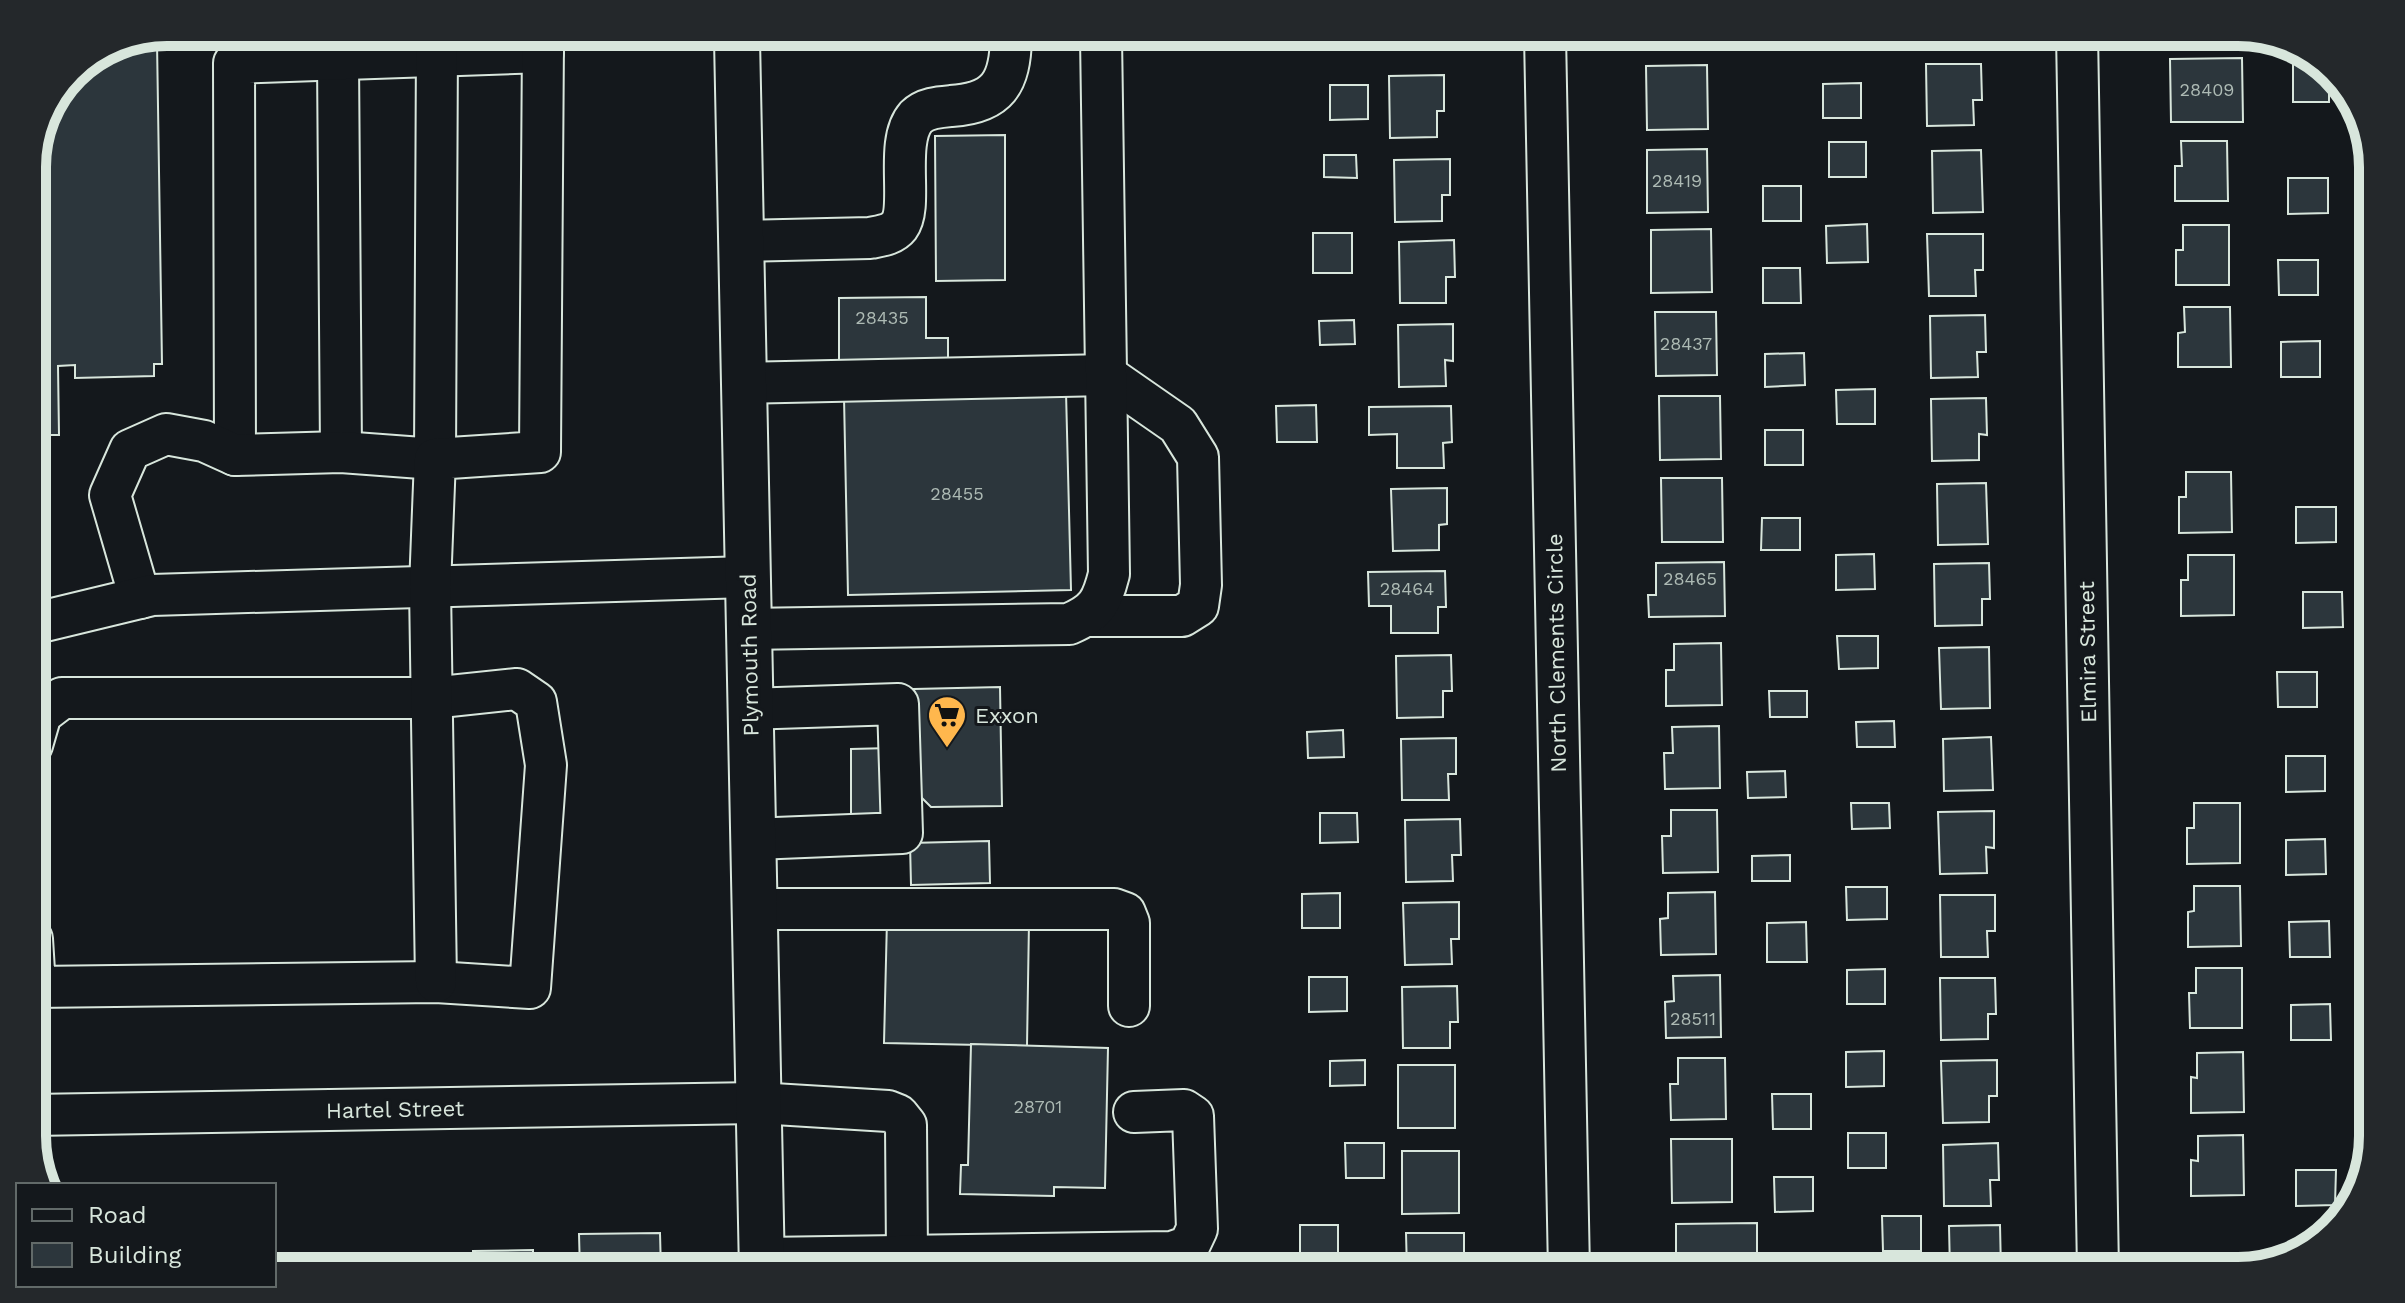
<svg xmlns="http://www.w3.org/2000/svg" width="2405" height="1303" font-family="'Work Sans',sans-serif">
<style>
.building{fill:#2c363c;stroke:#d8e6dc;stroke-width:2}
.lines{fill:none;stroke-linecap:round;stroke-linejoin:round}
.minor-casing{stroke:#d8e6dc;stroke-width:44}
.major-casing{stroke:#d8e6dc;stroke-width:48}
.minor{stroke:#14181c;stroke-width:40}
.major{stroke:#14181c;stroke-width:44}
.labels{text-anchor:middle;stroke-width:6;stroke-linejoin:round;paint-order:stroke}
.number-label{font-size:18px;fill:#adbab4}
.street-label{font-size:22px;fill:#d8e6dc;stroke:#14181c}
.poi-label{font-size:22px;fill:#d8e6dc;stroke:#14181c;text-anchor:start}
.rim{fill:none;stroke:#d8e6dc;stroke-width:10}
</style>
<rect width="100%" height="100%" fill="#14181c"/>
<g class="building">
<polygon points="116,42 157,42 162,364 154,364 154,376 75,378 75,365 58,366 59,435 32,435 32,159 72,71"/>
<polygon points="2242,58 2243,122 2171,122 2170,59"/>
<polygon points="2293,61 2315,61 2329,73 2329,102 2293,102"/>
<polygon points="1926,64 1981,64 1982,100 1973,100 1974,125 1927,126"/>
<polygon points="1707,65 1708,129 1647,130 1646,66"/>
<polygon points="1444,75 1444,111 1437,111 1437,137 1390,138 1389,76"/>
<polygon points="1861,83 1861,118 1823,118 1823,84"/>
<polygon points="1330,85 1368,85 1368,119 1330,120"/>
<polygon points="1005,135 1005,280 936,281 935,136"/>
<polygon points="2181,141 2227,141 2228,201 2175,201 2175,166 2182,166"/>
<rect x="1829" y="142" width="37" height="35"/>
<polygon points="1707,149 1708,212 1647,213 1647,150"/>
<polygon points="1981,150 1983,212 1933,213 1932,151"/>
<polygon points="1324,155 1356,155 1357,178 1324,177"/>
<polygon points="1450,159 1450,195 1442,195 1442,221 1395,222 1394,160"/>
<polygon points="2288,178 2328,178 2328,213 2288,214"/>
<rect x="1763" y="186" width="38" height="35"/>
<polygon points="1867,224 1868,262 1827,263 1826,226"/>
<polygon points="2183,225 2229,225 2229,285 2176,285 2176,250 2183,250"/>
<polygon points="1711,229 1712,292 1651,293 1651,230"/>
<rect x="1313" y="233" width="39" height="40"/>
<polygon points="1927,234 1983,234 1983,270 1975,270 1976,296 1929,296"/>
<polygon points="1454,240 1455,277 1446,277 1446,303 1400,303 1399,242"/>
<polygon points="2278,260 2318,260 2318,295 2279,295"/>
<polygon points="1763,268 1800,268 1801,303 1763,303"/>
<polygon points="926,297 926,338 948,338 948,363 839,364 839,298"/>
<polygon points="2184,307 2230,307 2231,367 2178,367 2178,333 2185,332"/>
<polygon points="1655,312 1716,312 1717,375 1656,376"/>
<polygon points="1985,315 1986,352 1977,352 1978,377 1931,378 1930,316"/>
<polygon points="1354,320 1355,344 1320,345 1319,321"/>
<polygon points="1453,324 1453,361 1445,360 1446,386 1399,387 1398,325"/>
<polygon points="2320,341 2320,377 2281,377 2281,342"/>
<polygon points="1804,353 1805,385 1765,387 1765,354"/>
<polygon points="1875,389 1875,424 1837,424 1836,390"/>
<polygon points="1066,392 1071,590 848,595 844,397"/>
<polygon points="1659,396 1720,396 1721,459 1660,460"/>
<polygon points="1986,398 1987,435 1979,434 1979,460 1932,461 1931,399"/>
<polygon points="1316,405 1317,442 1277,442 1276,406"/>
<polygon points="1451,406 1452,442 1443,443 1444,468 1397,468 1397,434 1369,435 1369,407"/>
<rect x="1765" y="430" width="38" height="35"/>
<polygon points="2186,472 2231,472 2232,532 2179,533 2179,497 2186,497"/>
<polygon points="1661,478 1722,478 1723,542 1662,542"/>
<polygon points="1986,483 1988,544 1938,545 1937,484"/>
<polygon points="1447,488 1447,524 1439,525 1439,550 1393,551 1391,489"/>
<polygon points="2296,507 2336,507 2336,542 2296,543"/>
<polygon points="1762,518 1800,518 1800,550 1761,550"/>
<polygon points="1874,554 1875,589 1836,590 1836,555"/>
<polygon points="2188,555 2234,555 2234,615 2181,616 2181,580 2188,580"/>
<polygon points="1724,562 1725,616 1649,617 1648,595 1656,595 1656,563"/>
<polygon points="1989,563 1990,599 1982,599 1982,625 1935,626 1934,564"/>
<polygon points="1445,571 1446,607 1438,607 1438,633 1391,633 1391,606 1369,606 1368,572"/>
<polygon points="2303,592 2342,592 2343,627 2303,628"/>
<polygon points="1837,636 1878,636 1878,668 1839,669"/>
<polygon points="1721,643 1722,705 1666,706 1666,670 1674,670 1674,644"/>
<polygon points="1989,647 1990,708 1941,709 1939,648"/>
<polygon points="1451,655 1452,691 1443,691 1443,717 1397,718 1396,656"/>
<polygon points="2277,672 2317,672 2317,707 2278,707"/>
<polygon points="1000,687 1002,806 931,807 917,793 914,689"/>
<polygon points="1769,691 1807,691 1807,717 1770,717"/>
<polygon points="1894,721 1895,747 1857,747 1856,722"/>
<polygon points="1719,726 1720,788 1665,789 1664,753 1673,753 1672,727"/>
<polygon points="1343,730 1344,757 1308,758 1307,732"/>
<polygon points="1991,737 1993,790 1944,791 1943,739"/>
<polygon points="1456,738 1456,774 1448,774 1449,800 1402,800 1401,739"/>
<polygon points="890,748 891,817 851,817 851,749"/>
<polygon points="2286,756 2325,756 2325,791 2286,792"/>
<polygon points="1785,771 1786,797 1748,798 1747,772"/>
<polygon points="1851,803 1889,803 1890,828 1852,829"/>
<polygon points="2194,803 2240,803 2240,863 2187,864 2187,828 2194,828"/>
<polygon points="1671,810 1717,810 1718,872 1663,873 1662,836 1671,836"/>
<polygon points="1994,811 1994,848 1986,847 1987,873 1940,874 1938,812"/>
<polygon points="1320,813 1357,813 1358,842 1320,843"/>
<polygon points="1460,819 1461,855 1452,855 1453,881 1406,882 1405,820"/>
<polygon points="2325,839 2326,874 2286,875 2286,840"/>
<polygon points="989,841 990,883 911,885 910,843"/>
<polygon points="1790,855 1790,881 1752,881 1752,856"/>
<polygon points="2194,886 2240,886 2241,946 2188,947 2188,912 2194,911"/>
<polygon points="1846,887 1887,887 1887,919 1847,920"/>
<polygon points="1715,892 1716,954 1661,955 1660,919 1668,918 1668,893"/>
<polygon points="1340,893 1340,928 1302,928 1302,894"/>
<polygon points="1940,895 1995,895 1995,931 1987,931 1988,957 1941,957"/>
<polygon points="1459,902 1459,939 1451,939 1452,964 1405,965 1403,903"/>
<polygon points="887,919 1029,922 1027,1046 884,1043"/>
<polygon points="2329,921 2330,957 2290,957 2289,922"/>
<polygon points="1806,922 1807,962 1767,962 1767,923"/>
<polygon points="2196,968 2242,968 2242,1028 2190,1028 2189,993 2196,993"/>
<polygon points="1885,969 1885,1004 1847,1004 1847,970"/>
<polygon points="1720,975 1721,1037 1666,1038 1665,1002 1674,1001 1673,976"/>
<polygon points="1309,977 1347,977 1347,1011 1309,1012"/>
<polygon points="1940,978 1995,978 1996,1014 1988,1014 1988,1039 1941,1040"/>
<polygon points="1457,986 1458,1022 1450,1022 1450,1048 1403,1048 1402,987"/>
<polygon points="2330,1004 2331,1040 2291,1040 2291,1005"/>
<polygon points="971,1044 1108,1048 1105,1188 1054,1187 1054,1196 960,1194 961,1165 968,1165"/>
<polygon points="1884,1051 1884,1086 1846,1087 1846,1052"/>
<polygon points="2243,1052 2244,1112 2191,1113 2191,1077 2197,1078 2197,1053"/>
<polygon points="1678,1058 1725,1058 1726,1119 1671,1120 1670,1084 1678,1084"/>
<polygon points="1365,1060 1365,1085 1330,1086 1330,1061"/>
<polygon points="1997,1060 1997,1096 1989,1096 1989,1122 1943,1123 1941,1061"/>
<rect x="1398" y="1065" width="57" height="63"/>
<polygon points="1772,1094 1811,1094 1811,1129 1773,1129"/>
<rect x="1848" y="1133" width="38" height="35"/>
<polygon points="2243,1135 2244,1195 2191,1196 2191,1160 2198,1161 2198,1136"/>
<polygon points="1671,1139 1732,1139 1732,1202 1672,1203"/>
<polygon points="1345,1143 1384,1143 1384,1178 1346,1178"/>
<polygon points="1998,1143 1999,1180 1990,1180 1991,1206 1944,1206 1943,1145"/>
<polygon points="1402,1151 1459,1151 1459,1213 1402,1214"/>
<polygon points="2296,1170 2336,1170 2335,1205 2296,1206"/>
<polygon points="1774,1177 1813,1177 1813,1211 1775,1212"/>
<polygon points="1882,1216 1921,1216 1921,1251 1883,1251"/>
<polygon points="1757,1223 1757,1258 1737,1259 1737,1271 1676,1271 1676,1224"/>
<polygon points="1300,1225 1338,1225 1338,1259 1300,1260"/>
<polygon points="2000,1225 2001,1271 1950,1271 1949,1226"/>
<polygon points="660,1233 661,1271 580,1271 579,1234"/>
<polygon points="1406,1233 1464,1233 1464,1271 1407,1271"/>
<polygon points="533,1250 533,1271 473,1271 473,1251"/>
<polygon points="1823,1259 1823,1271 1785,1271 1785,1260"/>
</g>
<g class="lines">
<g class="minor-casing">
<g id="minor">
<polyline points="2077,33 2098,1271"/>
<polyline points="1545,35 1569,1271"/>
<polyline points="338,60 341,452"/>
<path d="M741,241L870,238C880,236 892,235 899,226C914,206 894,142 916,117C925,108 939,107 951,106C998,103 1010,83 1011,38"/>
<polyline points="744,383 1106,375 1178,425 1198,457 1201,585 1198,606 1182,616 1088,616"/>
<polyline points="235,455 234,63 543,52"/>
<polyline points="140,598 110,495 130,450 166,434 204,441 235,455 341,452 435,459 437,41"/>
<polyline points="32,624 152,595 747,577"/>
<path d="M748,629L1069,624C1097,612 1102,602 1109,574L1101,37"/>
<polyline points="749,709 898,704 902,833 753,839"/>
<polyline points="32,745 41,714 62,698 431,698 517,689 536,702 546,765 530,988 436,982 35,987 32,939"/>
<polyline points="754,909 1114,909 1125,913 1129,923 1129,1006"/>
<polyline points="436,982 430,587 435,459 540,452 543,40"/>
<polyline points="32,1115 757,1103 888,1111 898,1115 906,1125 907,1256"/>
<polyline points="762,1258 1172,1252 1189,1246 1197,1229 1193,1116 1184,1110 1134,1112"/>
</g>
</g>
<g class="major-casing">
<polyline id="major" points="737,39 762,1271"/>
</g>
<use href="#minor" class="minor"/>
<use href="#major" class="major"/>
</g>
<defs>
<g id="supermarket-pin" transform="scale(2)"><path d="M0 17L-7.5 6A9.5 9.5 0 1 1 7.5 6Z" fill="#ffb74d" stroke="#14181c"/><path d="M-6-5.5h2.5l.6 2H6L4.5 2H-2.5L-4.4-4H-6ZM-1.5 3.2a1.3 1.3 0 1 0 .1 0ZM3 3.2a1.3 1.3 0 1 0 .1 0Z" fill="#111"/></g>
</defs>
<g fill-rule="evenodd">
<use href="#supermarket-pin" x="947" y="715"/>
</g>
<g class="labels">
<g class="number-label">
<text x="2207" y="96">28409</text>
<text x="1677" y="187">28419</text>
<text x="882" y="324">28435</text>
<text x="1686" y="350">28437</text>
<text x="957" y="500">28455</text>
<text x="1690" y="585">28465</text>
<text x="1407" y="595">28464</text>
<text x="1693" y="1025">28511</text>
<text x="1038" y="1113">28701</text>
</g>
<g class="street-label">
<text transform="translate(2087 652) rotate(-91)" y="8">Elmira Street</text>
<text transform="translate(1556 653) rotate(-91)" y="8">North Clements Circle</text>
<text transform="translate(749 655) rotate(-91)" y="8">Plymouth Road</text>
<text transform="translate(395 1109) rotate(-1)" y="8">Hartel Street</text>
</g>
<g class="poi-label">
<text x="975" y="723">Exxon</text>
</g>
</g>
<path d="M0 0H2405V1303H0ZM167 46H2238A121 121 0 0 1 2359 167V1136A121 121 0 0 1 2238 1257H167A121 121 0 0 1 46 1136V167A121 121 0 0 1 167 46Z" fill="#24282b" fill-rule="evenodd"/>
<path class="rim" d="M167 46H2238A121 121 0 0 1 2359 167V1136A121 121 0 0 1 2238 1257H167A121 121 0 0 1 46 1136V167A121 121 0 0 1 167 46Z"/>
<rect x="16" y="1183" width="260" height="104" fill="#14181c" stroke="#626a69" stroke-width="2"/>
<rect x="32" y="1209" width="40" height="12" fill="#14181c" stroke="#626a69" stroke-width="2"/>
<text x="88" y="1223" font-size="24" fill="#d8e6dc">Road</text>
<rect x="32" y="1243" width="40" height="24" fill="#2c363c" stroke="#626a69" stroke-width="2"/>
<text x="88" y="1263" font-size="24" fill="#d8e6dc">Building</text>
</svg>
